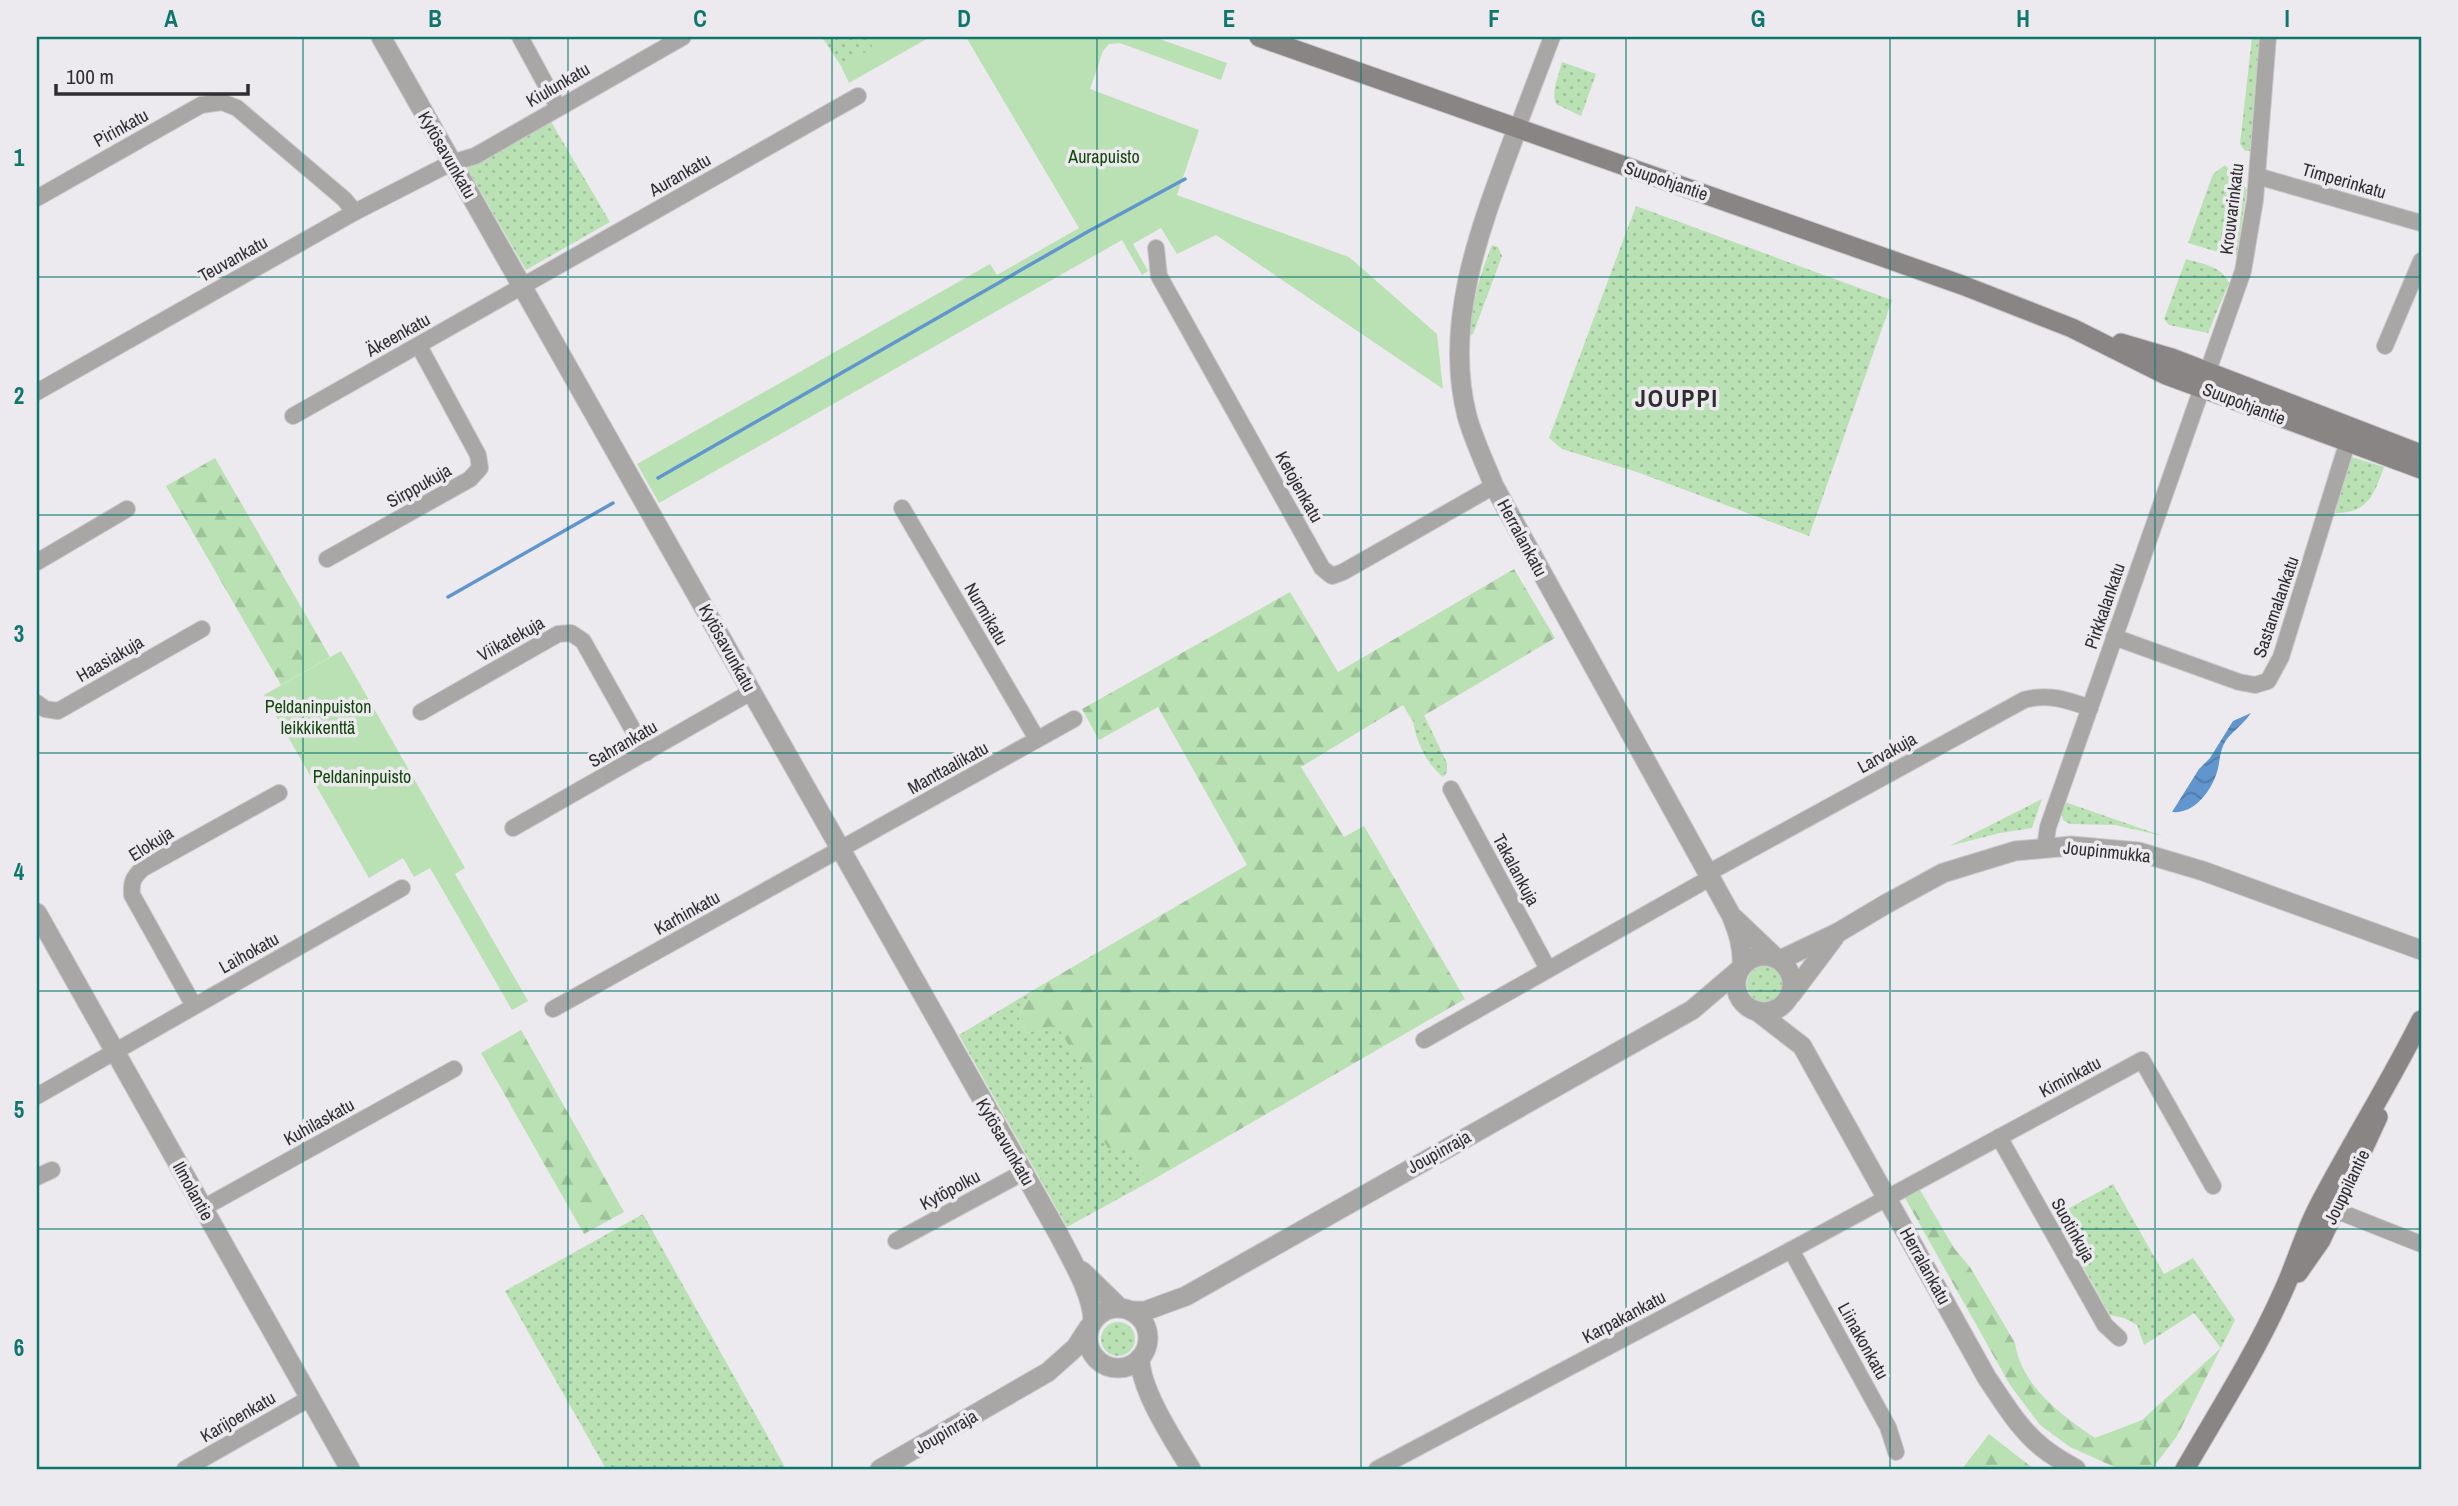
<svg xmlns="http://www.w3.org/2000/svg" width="2458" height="1506" font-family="'Archivo Narrow',sans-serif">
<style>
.grass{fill:url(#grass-dots)}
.forest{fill:url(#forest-firs)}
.green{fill:#b9e1b3}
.water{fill:url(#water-waves)}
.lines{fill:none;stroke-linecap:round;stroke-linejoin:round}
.stream{stroke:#6095cd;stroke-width:3.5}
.minor-casing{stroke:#cbc8cc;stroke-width:18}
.tertiary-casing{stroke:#cbc8cc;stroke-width:21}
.secondary-casing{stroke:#cbc8cc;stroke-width:21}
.minor{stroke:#a9a6a6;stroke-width:16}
.tertiary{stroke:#a9a6a6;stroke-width:19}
.secondary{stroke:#898585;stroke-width:19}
.grid{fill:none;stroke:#0f766e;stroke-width:2;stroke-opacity:0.55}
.labels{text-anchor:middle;stroke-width:7;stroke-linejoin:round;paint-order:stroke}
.street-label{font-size:18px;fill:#2e2d2f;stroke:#edeaef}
.park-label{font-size:18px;fill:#104609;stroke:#edeaef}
.district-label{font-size:24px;font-weight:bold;letter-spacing:2px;fill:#2e2d2f;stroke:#edeaef}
.neatline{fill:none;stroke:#0f766e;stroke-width:2.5}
.grid-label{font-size:23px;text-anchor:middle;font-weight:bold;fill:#0f766e}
</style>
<defs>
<pattern id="grass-dots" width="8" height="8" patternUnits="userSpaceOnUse" patternTransform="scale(1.75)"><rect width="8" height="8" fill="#b9e1b3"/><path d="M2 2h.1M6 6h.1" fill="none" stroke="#9fc19a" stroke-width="1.8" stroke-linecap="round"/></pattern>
<pattern id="forest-firs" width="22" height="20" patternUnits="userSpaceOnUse" patternTransform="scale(1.75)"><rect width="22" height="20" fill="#b9e1b3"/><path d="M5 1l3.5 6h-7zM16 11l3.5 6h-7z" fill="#9fc19a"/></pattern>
<pattern id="water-waves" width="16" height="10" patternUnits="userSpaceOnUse" patternTransform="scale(1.75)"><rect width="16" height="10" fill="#6095cd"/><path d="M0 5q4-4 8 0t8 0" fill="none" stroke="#507aa7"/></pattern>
</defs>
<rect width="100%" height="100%" fill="#edeaef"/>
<g class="grass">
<polygon points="822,37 867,37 874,48 841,66"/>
<polygon points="2252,37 2262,37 2250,151 2245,151 2240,144"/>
<polygon points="1562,62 1596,74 1581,116 1556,104 1554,97 1555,86"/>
<polygon points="550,120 610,222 526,270 467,168"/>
<polygon points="2225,165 2247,189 2237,255 2234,257 2188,243 2213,174"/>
<polygon points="1636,206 1892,300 1809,536 1637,472 1562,449 1549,438"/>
<path d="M1492,245L1498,247L1502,256L1473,334L1470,336C1471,303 1480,275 1492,245Z"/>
<path d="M2186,259C2202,264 2222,266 2229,283L2208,333L2169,325L2164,319Z"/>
<path d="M2352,457L2384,467C2374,494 2369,513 2335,513Z"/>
<path d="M1424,715L1447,763V772L1443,777C1426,763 1417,743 1413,722Z"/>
<polygon points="2042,799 2032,828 2000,833 1949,846"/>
<polygon points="2065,802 2163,836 2115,825 2070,824 2063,820 2062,812"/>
<circle cx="1765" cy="984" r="18"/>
<polygon points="1035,989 1018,1016 1027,1033 1057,1024 1149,1182 1067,1227 959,1035"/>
<polygon points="2113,1184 2164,1274 2193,1258 2235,1320 2221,1348 2194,1313 2144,1345 2137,1325 2124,1318 2110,1315 2055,1216"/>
<polygon points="643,1214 786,1469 606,1469 505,1291"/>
<circle cx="1118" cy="1339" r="17"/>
</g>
<g class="forest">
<polygon points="215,458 330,657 281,685 166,486"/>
<polygon points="1514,569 1555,638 1413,722 1403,705 1301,767 1344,837 1364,826 1465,999 1149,1182 1128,1147 1108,1148 1087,1114 1092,1086 1057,1025 1027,1033 1018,1016 1035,989 1247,865 1158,707 1099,740 1082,709 1290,592 1338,672"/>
<polygon points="521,1030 624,1212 584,1234 481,1053"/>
<path d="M1920,1190L1954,1248L1970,1267L2015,1343C2022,1387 2061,1415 2095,1438L2142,1420L2221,1348L2177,1436L2152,1469H2119L2070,1447L2040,1425L2010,1385L1905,1198Z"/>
<polygon points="1989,1434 2034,1469 1962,1469"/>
</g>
<g class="green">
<polygon points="867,37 930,37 849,83 841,66 873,48"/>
<polygon points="966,37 1154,37 1227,63 1221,80 1120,43 1109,44 1103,51 1090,89 1199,130 1177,195 1349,257 1437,334 1443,389 1216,235 1177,254 1161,228 1133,244 1148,271 1142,275 1122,240 659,503 637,464 990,264 997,275 1079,228"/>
<polygon points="341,651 465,868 455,874 528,1001 512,1010 430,868 414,877 403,858 369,878 264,695"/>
</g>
<path class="water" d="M2251,713C2243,725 2232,731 2225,742C2219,752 2220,765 2216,775C2209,794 2193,814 2172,812L2199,769L2210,758L2233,721Z"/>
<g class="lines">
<g class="stream">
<polyline points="658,478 1089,231 1185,179"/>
<polyline points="448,597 613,503"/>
</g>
<g class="minor-casing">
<g id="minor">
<polyline points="520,37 558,107"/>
<polyline points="1517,129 1552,37"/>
<polyline points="2257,176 2421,223"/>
<polyline points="37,198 201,105 222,102 237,108 344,199 355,212"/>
<polyline points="1156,248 1159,276 1322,568 1332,576 1343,572 1494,486"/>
<polyline points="2385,346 2421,261"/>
<polyline points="37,392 355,212 451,163 475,156 683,37"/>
<polyline points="293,416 858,96"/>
<polyline points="902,508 1037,739"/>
<polyline points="327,559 470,479 480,468 478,455 419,346"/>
<polyline points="37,562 127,509"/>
<polyline points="2114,637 2239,682 2255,685 2268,681 2281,657 2351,431"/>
<polyline points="37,703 45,709 58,711 202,629"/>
<polyline points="421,712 558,634 571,633 583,641 646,753"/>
<polyline points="1451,789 1548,969"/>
<polyline points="513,828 751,692"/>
<polyline points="2045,847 2048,827 2243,271 2255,200 2268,37"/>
<path d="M1708,873L2024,700C2048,693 2067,700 2090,708"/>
<path d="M194,1006L132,895C131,882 133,878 142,869L279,793"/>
<polyline points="553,1009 1074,719"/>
<polyline points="1424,1040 1710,878"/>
<polyline points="37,1096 402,888"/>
<polyline points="1999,1137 2105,1325 2119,1338"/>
<polyline points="37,1177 52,1170"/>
<polyline points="2325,1206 2421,1244"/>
<polyline points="203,1208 454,1069"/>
<polyline points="896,1241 1022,1173"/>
<polyline points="1791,1250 1888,1427 1896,1452"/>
<polyline points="185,1469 310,1398"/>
<polyline points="1377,1469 1791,1250 2142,1060 2213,1186"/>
</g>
</g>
<g class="tertiary-casing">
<g id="tertiary">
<path d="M381,37L1059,1235C1071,1259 1092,1293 1093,1320"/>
<path d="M1517,129C1484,219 1442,318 1467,416C1474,441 1485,463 1494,486L1731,915C1738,932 1743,947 1742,966"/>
<polyline points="37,913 350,1469"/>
<polyline points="1734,918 1776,958"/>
<circle cx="1764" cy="984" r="28"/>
<polyline points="1780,960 1839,932 1886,904 1943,873 2015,851 2071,846 2139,852 2203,871 2421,950"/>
<polyline points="1791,995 1834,938"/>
<path d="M1758,1012L1802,1046L1987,1378C2004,1403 2019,1429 2043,1448C2053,1456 2065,1463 2076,1469"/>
<polyline points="1082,1271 1120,1308"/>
<circle cx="1118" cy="1338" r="30"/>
<polyline points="1131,1311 1145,1311 1186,1296 1692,1010 1739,970"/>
<path d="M1140,1358C1140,1390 1174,1441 1191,1469"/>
<polyline points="880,1469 1048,1372 1076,1347 1089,1327"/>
</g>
</g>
<g class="secondary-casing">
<g id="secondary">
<polyline points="1259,37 1962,285 2072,328 2166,375 2421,469"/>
<polyline points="2121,343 2172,358 2421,454"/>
<polyline points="2298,1273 2321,1240 2378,1117"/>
<path d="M2185,1469C2218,1412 2254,1356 2281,1296C2295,1267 2303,1236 2318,1207C2351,1144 2389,1084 2421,1020"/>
</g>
</g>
<use href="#minor" class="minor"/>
<use href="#tertiary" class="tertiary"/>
<use href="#secondary" class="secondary"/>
</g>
<path class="grid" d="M303,37V1469M568,37V1469M832,37V1469M1097,37V1469M1361,37V1469M1626,37V1469M1890,37V1469M2155,37V1469M37,277H2421M37,515H2421M37,753H2421M37,991H2421M37,1229H2421"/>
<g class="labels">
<g class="street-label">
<text transform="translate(558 85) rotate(-30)" y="6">Kiulunkatu</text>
<text transform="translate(121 128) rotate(-29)" y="6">Pirinkatu</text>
<text transform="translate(447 155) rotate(60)" y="6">Kytösavunkatu</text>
<text transform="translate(680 175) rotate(-30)" y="6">Aurankatu</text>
<text transform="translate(1666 181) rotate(19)" y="6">Suupohjantie</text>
<text transform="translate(2344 181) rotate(16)" y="6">Timperinkatu</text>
<text transform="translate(2232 209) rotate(-83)" y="6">Krouvarinkatu</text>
<text transform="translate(233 259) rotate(-29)" y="6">Teuvankatu</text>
<text transform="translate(398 335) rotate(-29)" y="6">Äkeenkatu</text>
<text transform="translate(2244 404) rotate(21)" y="6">Suupohjantie</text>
<text transform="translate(419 486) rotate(-29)" y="6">Sirppukuja</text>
<text transform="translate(1299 487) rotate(61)" y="6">Ketojenkatu</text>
<text transform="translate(1522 538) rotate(62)" y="6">Herralankatu</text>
<text transform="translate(2105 606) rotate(-71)" y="6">Pirkkalankatu</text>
<text transform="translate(2276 607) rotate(-71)" y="6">Sastamalankatu</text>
<text transform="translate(986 614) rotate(60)" y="6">Nurmikatu</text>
<text transform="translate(511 639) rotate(-29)" y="6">Viikatekuja</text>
<text transform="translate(727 648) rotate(61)" y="6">Kytösavunkatu</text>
<text transform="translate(110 659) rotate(-30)" y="6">Haasiakuja</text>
<text transform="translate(623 744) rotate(-30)" y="6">Sahrankatu</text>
<text transform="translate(1887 753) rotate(-29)" y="6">Larvakuja</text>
<text transform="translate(948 768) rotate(-29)" y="6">Manttaalikatu</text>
<text transform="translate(151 844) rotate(-32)" y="6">Elokuja</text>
<text transform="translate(2107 852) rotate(6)" y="6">Joupinmukka</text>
<text transform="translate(1516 870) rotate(62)" y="6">Takalankuja</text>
<text transform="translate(687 913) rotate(-29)" y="6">Karhinkatu</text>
<text transform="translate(249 953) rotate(-29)" y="6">Laihokatu</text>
<text transform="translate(2070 1077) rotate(-28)" y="6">Kiminkatu</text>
<text transform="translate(319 1122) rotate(-29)" y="6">Kuhilaskatu</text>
<text transform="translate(1005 1142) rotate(60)" y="6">Kytösavunkatu</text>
<text transform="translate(1439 1152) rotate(-29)" y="6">Joupinraja</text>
<text transform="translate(2347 1187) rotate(-64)" y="6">Jouppilantie</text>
<text transform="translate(950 1190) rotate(-28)" y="6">Kytöpolku</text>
<text transform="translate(193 1191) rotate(61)" y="6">Ilmolantie</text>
<text transform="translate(2073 1230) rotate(61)" y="6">Suotinkuja</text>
<text transform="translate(1925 1266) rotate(61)" y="6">Herralankatu</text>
<text transform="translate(1624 1317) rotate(-28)" y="6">Karpakankatu</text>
<text transform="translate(1863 1341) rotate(61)" y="6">Liinakonkatu</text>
<text transform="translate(238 1417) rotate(-30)" y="6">Karijoenkatu</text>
<text transform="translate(946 1432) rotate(-30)" y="6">Joupinraja</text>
</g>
<g class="park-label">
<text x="1104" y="163">Aurapuisto</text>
<text x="318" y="713">Peldaninpuiston<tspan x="318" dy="21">leikkikenttä</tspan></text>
<text x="362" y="783">Peldaninpuisto</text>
</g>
<g class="district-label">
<text x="1677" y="407">JOUPPI</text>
</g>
</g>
<rect width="2458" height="1506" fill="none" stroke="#edeaef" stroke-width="77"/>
<path d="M56 84v10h192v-10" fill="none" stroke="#2e2d2f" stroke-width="3.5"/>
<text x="66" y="84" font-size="21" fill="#2e2d2f" stroke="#edeaef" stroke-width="5" paint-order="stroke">100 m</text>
<rect x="38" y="38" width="2382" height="1430" class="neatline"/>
<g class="grid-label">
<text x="171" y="27">A</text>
<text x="435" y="27">B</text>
<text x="700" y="27">C</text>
<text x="964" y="27">D</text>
<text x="1229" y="27">E</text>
<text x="1494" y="27">F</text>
<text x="1758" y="27">G</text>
<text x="2023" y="27">H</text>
<text x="2287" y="27">I</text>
<text x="19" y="166">1</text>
<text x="19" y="404">2</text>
<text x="19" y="642">3</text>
<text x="19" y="880">4</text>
<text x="19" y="1118">5</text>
<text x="19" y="1356">6</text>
</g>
</svg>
